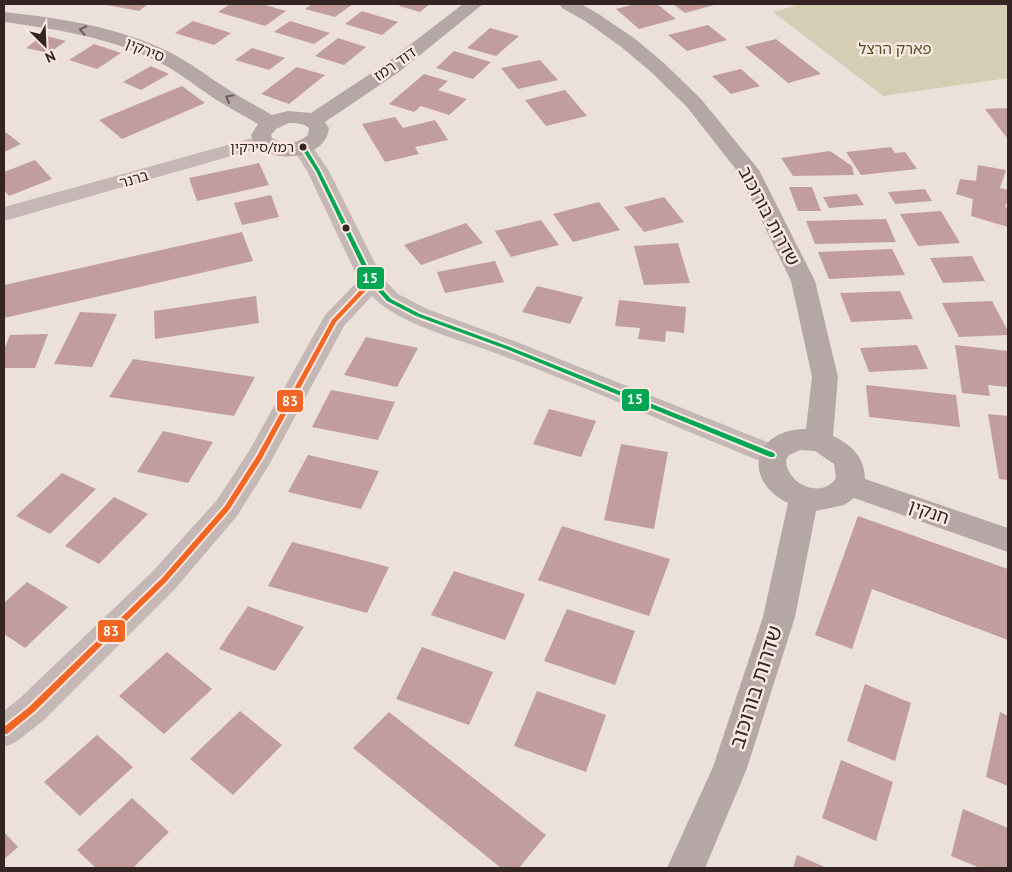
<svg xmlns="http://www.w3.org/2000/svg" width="1012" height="872" font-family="'PT Sans','Noto Sans Hebrew',sans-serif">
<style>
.green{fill:#d4cfb4}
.building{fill:#c19e9d}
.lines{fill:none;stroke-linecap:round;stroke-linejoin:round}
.street{fill:#c4b7b5;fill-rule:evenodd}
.secondary{fill:#b4a7a5;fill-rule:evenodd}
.bus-1-casing{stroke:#fae7e1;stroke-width:4}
.bus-2-casing{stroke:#fae7e1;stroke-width:4}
.bus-1{fill:#00a651;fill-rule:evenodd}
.bus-2{fill:#f26522;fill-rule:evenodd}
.oneway{stroke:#6e5f5e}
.bus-dot{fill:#342424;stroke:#fae7e1;stroke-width:2}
.labels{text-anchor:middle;stroke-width:5;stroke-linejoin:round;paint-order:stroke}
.far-bus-label{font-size:14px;fill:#342424;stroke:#fae7e1;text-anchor:end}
.far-park-label{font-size:15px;fill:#505326;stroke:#fae7e1}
.far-street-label{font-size:15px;fill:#342424;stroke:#fae7e1}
.street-label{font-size:18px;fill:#342424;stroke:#fae7e1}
.near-street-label{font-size:21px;fill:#342424;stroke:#fae7e1}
.line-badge{stroke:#fae7e1;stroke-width:2}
.badge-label{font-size:14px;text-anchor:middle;font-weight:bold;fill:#fff}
</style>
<rect width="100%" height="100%" fill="#ece0db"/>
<polygon class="green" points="800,4 1008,4 1008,78 883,96 773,12"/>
<g class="building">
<polygon points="101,4 148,4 139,11"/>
<polygon points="230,4 262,4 286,11 265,26 218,12"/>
<polygon points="312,4 353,4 335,17 305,9"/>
<polygon points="401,4 430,4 420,12 399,6"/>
<polygon points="635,4 657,4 676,19 639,29 616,9"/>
<polygon points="673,4 718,4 685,13"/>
<polygon points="362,11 398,22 382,35 345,24"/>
<polygon points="193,21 231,33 214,45 175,33"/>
<polygon points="290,21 330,33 314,44 274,32"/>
<polygon points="708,25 727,40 687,51 668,35"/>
<polygon points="490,28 519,36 496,56 467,48"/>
<polygon points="43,35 66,41 49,53 26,48"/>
<polygon points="338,38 366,47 344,65 315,56"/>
<polygon points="776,39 821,74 788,83 745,47"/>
<polygon points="94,44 121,53 97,69 69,60"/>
<polygon points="252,48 285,58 269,70 235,60"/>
<polygon points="454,51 491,62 473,79 436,68"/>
<polygon points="540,60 558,80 518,89 501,68"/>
<polygon points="151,66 169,74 141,90 123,82"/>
<polygon points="297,67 325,75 289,104 261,94"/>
<polygon points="741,69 760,86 731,94 712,76"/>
<polygon points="424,74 448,81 438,90 467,99 449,115 421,106 414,112 389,104"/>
<polygon points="182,86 205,103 122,139 99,120"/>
<polygon points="565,90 587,116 546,126 525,100"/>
<polygon points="1008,108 1008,138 1007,138 985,109"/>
<polygon points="395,117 403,128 435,120 448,140 415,147 419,154 385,162 362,124"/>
<polygon points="4,131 21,144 4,152"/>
<polygon points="891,147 895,153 905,152 917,169 861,175 846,152"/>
<polygon points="830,151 852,166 854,175 793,176 781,158"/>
<polygon points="35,160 52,179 9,196 4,190 4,172"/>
<polygon points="259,163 269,185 197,201 189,178"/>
<polygon points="978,165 1006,170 1000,188 1008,190 1008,200 1005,207 1008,208 1008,227 971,216 973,199 956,194 960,179 976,181"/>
<polygon points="789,187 812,187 821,211 798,211"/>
<polygon points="925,189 932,201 895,204 888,192"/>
<polygon points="857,194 864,205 829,208 823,197"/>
<polygon points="271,195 279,217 242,225 234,203"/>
<polygon points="664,197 684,222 644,232 624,207"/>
<polygon points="599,202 620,230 573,242 553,214"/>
<polygon points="941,211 960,243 918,246 900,214"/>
<polygon points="886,219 896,242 815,244 806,221"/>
<polygon points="541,220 559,245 511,257 495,231"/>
<polygon points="466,223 483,243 421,265 404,245"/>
<polygon points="242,232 253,261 4,318 4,285"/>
<polygon points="678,243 690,283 644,285 634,246"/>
<polygon points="892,249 905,275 829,279 818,252"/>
<polygon points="972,256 985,281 943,283 930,258"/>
<polygon points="495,261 504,282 445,293 437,272"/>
<polygon points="537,286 583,297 570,324 522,312"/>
<polygon points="900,291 913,319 851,322 840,293"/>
<polygon points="256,296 259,323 155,339 154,311"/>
<polygon points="619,300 686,307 684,333 666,331 665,342 638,339 640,328 615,326"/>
<polygon points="992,301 1008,331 1008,335 959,337 942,303"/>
<polygon points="80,312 117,314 92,367 54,364"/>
<polygon points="48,334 35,368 4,368 4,350 10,335"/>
<polygon points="366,337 418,348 397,387 344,375"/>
<polygon points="917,345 928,369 869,372 860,348"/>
<polygon points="955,345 1008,351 1008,387 988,385 990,396 962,393"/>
<polygon points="133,359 255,377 234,416 109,397"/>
<polygon points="866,385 956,395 960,427 869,417"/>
<polygon points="331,390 395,402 378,440 312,427"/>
<polygon points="549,409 596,421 581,457 533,444"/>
<polygon points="988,414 1008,416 1008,480 999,479"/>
<polygon points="163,431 213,442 188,483 137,472"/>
<polygon points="621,444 668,452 654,529 604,520"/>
<polygon points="308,455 379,471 361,509 288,492"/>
<polygon points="62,473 96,489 50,534 16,516"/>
<polygon points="114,497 148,514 99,564 65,546"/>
<polygon points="858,516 1008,569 1008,640 872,589 852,649 815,635"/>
<polygon points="562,526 670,559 649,616 538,580"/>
<polygon points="292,542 389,567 367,613 268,586"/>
<polygon points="454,571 525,594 505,640 431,615"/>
<polygon points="27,582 68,607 25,648 4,634 4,603"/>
<polygon points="248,606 304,627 275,671 219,649"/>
<polygon points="567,609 635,631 615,685 544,661"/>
<polygon points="422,647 493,672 469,725 396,699"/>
<polygon points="167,652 212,689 164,734 119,696"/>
<polygon points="865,684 911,703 895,761 847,741"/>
<polygon points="537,691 606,715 586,772 514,746"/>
<polygon points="240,711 282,745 233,795 190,759"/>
<polygon points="389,712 546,835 519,868 501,868 353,748"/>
<polygon points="1000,712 1008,716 1008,786 986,777"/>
<polygon points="97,735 133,767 80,816 44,782"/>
<polygon points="841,760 893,782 876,841 822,818"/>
<polygon points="132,798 169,832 133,868 96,868 77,850"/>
<polygon points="963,809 1008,828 1008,868 980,868 951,856"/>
<polygon points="4,832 18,847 4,859"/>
<polygon points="797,855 827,868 793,868"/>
</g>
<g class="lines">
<g class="street">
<polygon points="263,135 270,137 273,141 270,145 4,221 4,207"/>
<path d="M303,141L310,143L329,171L382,277L398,294L427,309L517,342L782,448L786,455L782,462L772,466L762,462C674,426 587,388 498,354C462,340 397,324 372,296L344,326L269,465L237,516L175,589L44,720L16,742L4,747V711L20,698L153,571L217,500L249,451L325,315L359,280L307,171L292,147L296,143Z"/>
</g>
<g class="secondary">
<path d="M463,4H483L399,72L325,122L329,128C326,162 261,167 251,135L258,124C243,115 227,107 212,97C193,84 176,70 155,60C107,37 56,29 4,22V12C60,18 120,27 171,53C191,63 207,76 226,88C241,98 257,106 272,115L288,111L311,113L385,64ZM289,123C296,123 303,123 309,128L308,135C297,144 284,146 272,138L271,135L276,129Z"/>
<path d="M559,4H581L597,13L634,38L664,63L701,99L759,170L815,281L838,377L833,436C851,444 865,458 865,479L1008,528V552L854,498L844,505L816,511L795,617L747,768L705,868H667L713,767L763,617L788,503C740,479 754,429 806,429L812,377L791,281L738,172L687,107L650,71L620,46L585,21L562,8ZM800,450L815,451L834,464L836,478C822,500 786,484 786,460L789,455Z"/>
</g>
<g class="bus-1-casing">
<polygon id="bus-1" points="301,146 305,146 320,171 374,280 391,299 420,314 510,347 774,453 775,455 774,457 770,457 506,349 416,316 387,301 369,281 316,171 301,147"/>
</g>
<g class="bus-2-casing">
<polygon id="bus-2" points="372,279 375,281 374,282 336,322 261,460 229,510 166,582 35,711 7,734 4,734 4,727 29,707 162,578 225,506 257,456 332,320 370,280"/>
</g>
<use href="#bus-1" class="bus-1"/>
<use href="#bus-2" class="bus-2"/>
</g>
<defs><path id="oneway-chevron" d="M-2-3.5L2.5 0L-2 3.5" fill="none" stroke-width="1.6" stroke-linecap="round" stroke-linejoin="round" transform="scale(1.25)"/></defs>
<g class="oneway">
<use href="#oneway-chevron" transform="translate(83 30) rotate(-168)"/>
<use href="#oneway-chevron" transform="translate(229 98) rotate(-150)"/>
</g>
<g class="bus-dot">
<circle cx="303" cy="147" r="4.5"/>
<circle cx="346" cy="228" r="4.5"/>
</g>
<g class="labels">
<g class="far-bus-label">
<text x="294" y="152">רמז/סירקין</text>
</g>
<g class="far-park-label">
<text x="895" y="54">פארק הרצל</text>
</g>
<g class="far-street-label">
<text transform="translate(145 50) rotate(22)" y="5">סירקין</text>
<text transform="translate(395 64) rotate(-35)" y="5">דוד רמז</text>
<text transform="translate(134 179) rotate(-16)" y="5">ברנר</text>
</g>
<g class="street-label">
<text transform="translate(769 216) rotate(62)" y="6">שדרות בורוכוב</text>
<text transform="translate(929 512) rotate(19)" y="6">חנקין</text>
</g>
<g class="near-street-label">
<text transform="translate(756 687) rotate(-72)" y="7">שדרות בורוכוב</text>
</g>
</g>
<g class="line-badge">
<rect x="356" y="266" width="29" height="24" rx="5" fill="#00a651"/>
<rect x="621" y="388" width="29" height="24" rx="5" fill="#00a651"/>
<rect x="276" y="389" width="28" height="24" rx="5" fill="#f26522"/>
<rect x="97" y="619" width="29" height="24" rx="5" fill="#f26522"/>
</g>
<g class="badge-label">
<text x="370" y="283">15</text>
<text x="635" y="404">15</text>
<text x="290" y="406">83</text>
<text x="111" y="636">83</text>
</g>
<rect width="1012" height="872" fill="none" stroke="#342424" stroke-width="10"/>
<g transform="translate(45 45) rotate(156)" stroke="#fae7e1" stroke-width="4" paint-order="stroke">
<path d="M0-4L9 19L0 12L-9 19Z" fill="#342424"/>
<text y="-8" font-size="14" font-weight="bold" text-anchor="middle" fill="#342424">N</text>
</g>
</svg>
